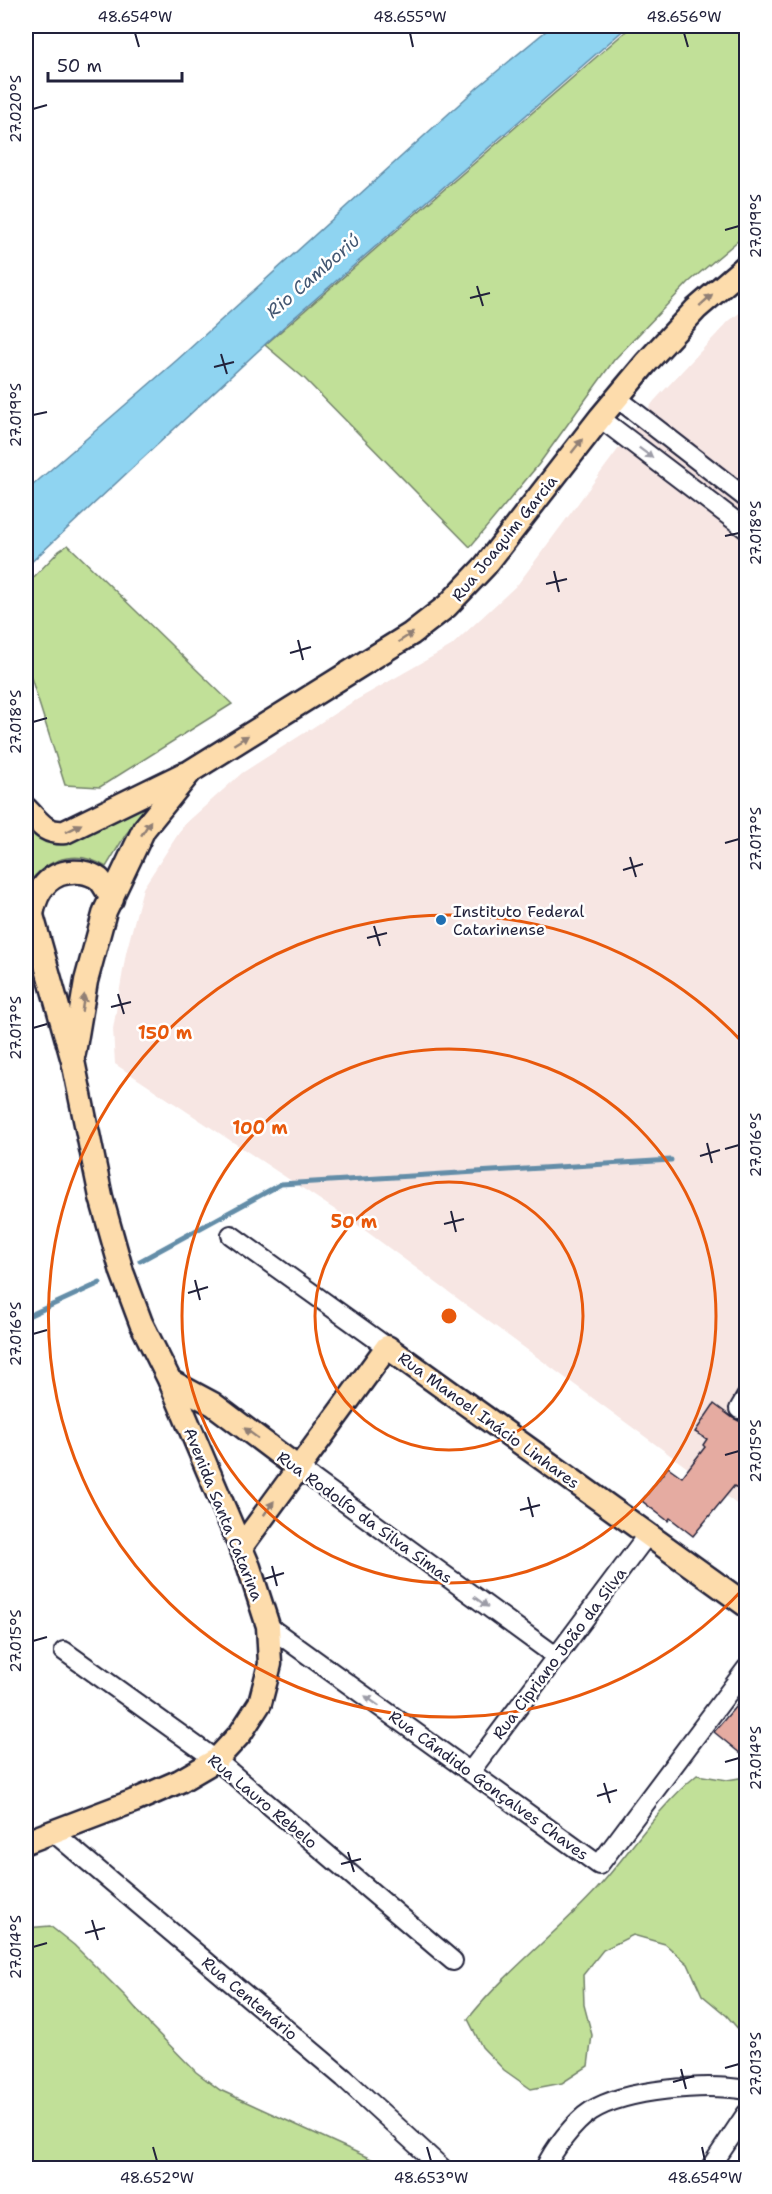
<svg xmlns="http://www.w3.org/2000/svg" width="772" height="2194" font-family="'Shantell Sans',sans-serif">
<style>
.built{fill:#f7e6e3}
.green{fill:#c1e098;stroke:#72816a;stroke-width:1.5}
.water{fill:#8fd4f1;stroke:#638da8;stroke-width:1.5}
.lines{fill:none;stroke-linecap:round;stroke-linejoin:round}
.stream{stroke:#638da8;stroke-width:5}
.building{fill:#e5aba1;stroke:#22223b;stroke-width:1.5}
.minor-casing{stroke:#22223b;stroke-width:22}
.major-casing{stroke:#22223b;stroke-width:27}
.minor{stroke:#fff;stroke-width:18}
.major{stroke:#fddcac;stroke-width:22}
.oneway{fill:#907f74}
.oneway2{fill:#9c9ca7}
.ticks{fill:none;stroke:#22223b;stroke-width:2}
.ring{fill:none;stroke:#e8590c;stroke-width:3}
.poi-dot{fill:#1f6fb2;stroke:#fff;stroke-width:2}
.labels{text-anchor:middle;stroke-width:5;stroke-linejoin:round;paint-order:stroke}
.street-label{font-size:16px;fill:#22223b;stroke:#fff}
.poi-label{font-size:16px;fill:#22223b;stroke:#fff;text-anchor:start}
.water-label{font-size:18px;font-style:italic;fill:#435772;stroke:#fff}
.centre{fill:#e8590c;stroke:#fff;stroke-width:3}
.ring-label{font-size:18px;text-anchor:middle;font-weight:bold;fill:#e8590c;stroke:#fff;stroke-width:5;stroke-linejoin:round;paint-order:stroke}
.neatline{fill:none;stroke:#22223b;stroke-width:2}
.ticks-label{font-size:15px;text-anchor:middle;fill:#22223b}
</style>
<rect width="100%" height="100%" fill="#fff"/>
<filter id="ink" filterUnits="userSpaceOnUse"><feTurbulence type="fractalNoise" baseFrequency=".0167" numOctaves="2"/><feDisplacementMap in="SourceGraphic" scale="12" xChannelSelector="R" yChannelSelector="G"/><feConvolveMatrix kernelMatrix="1 2 1 2 8 2 1 2 1" color-interpolation-filters="sRGB"/></filter>
<g filter="url(#ink)">
<polygon class="built" points="746,308 746,1511 355,1223 115,1064 113,1029 126,953 143,888 184,825 242,773 351,703 451,646 518,584 654,401 729,321"/>
<g class="green">
<polygon points="632,26 746,26 746,234 689,282 614,360 539,464 470,547 305,379 265,345"/>
<polygon points="68,545 232,704 100,787 65,785 26,662 26,585 59,551"/>
<path d="M156,800L126,834L106,867C80,850 52,856 32,879L26,864V827L36,833Z"/>
<path d="M697,1775L727,1780L746,1777V2038L727,2016L702,1995L688,1964L665,1944L633,1935L603,1950L583,1975L584,2005L592,2035L588,2066L562,2083L531,2089L504,2070L482,2047L468,2019C506,1971 556,1934 597,1889C631,1851 658,1807 697,1775Z"/>
<polygon points="50,1926 74,1945 126,1997 149,2024 196,2072 220,2090 391,2168 26,2168 26,1928"/>
</g>
<polygon class="water" points="552,26 628,26 288,323 26,567 26,491 177,360 478,87"/>
<g class="lines">
<g class="stream">
<polyline points="140,1261 281,1184 671,1160"/>
<polyline points="26,1317 100,1283"/>
</g>
</g>
<g class="building">
<polygon points="714,1404 733,1418 747,1425 747,1494 734,1486 693,1536 670,1518 668,1521 642,1501 668,1467 682,1477 705,1447 703,1445 707,1439 695,1432"/>
<polygon points="747,1693 747,1759 714,1732"/>
</g>
<g class="lines">
<g class="minor-casing">
<g id="minor">
<polyline points="617,398 746,498"/>
<polyline points="600,418 746,529"/>
<polyline points="231,1235 387,1347"/>
<polyline points="739,1409 746,1397"/>
<polyline points="298,1468 557,1657"/>
<polyline points="268,1626 599,1865 746,1669"/>
<polyline points="64,1651 216,1760 453,1961"/>
<polyline points="470,1772 648,1534"/>
<polyline points="53,1832 344,2078 442,2168"/>
<path d="M545,2168C553,2150 574,2122 591,2111C626,2089 706,2083 746,2090"/>
<polyline points="710,2168 746,2114"/>
</g>
</g>
<g class="major-casing">
<g id="major">
<path d="M26,809C39,822 45,834 65,832L184,774"/>
<polyline points="26,894 73,1061 101,1197 122,1272 141,1323 170,1381 249,1567 268,1626 270,1664 260,1703 240,1734 216,1760 180,1781 134,1801 26,1842"/>
<path d="M32,914C37,887 52,869 81,872C87,873 94,875 99,879C104,884 108,893 112,899"/>
<polyline points="74,1053 86,981 105,911 144,829 191,771 411,634 447,606 485,566 600,418 646,363 696,309 746,266"/>
<polyline points="170,1381 213,1404 298,1468"/>
<polyline points="241,1547 387,1347 746,1605"/>
</g>
</g>
<use href="#minor" class="minor"/>
<use href="#major" class="major"/>
</g>
<defs><path id="oneway-solid" d="M-6-.8H1V-3.2L6.5 0L1 3.2V.8H-6Z" transform="scale(1.5)"/></defs>
<g class="oneway">
<use href="#oneway-solid" transform="translate(706 300) rotate(-42)"/>
<use href="#oneway-solid" transform="translate(577 446) rotate(-52)"/>
<use href="#oneway-solid" transform="translate(406 637) rotate(-33)"/>
<use href="#oneway-solid" transform="translate(241 740) rotate(-32)"/>
<use href="#oneway-solid" transform="translate(74 828) rotate(-27)"/>
<use href="#oneway-solid" transform="translate(146 828) rotate(-57)"/>
<use href="#oneway-solid" transform="translate(83 1003) rotate(-81)"/>
<use href="#oneway-solid" transform="translate(251 1433) rotate(-143)"/>
<use href="#oneway-solid" transform="translate(269 1508) rotate(-54)"/>
</g>
<g class="oneway2">
<use href="#oneway-solid" transform="translate(646 453) rotate(37)"/>
<use href="#oneway-solid" transform="translate(481 1602) rotate(36)"/>
<use href="#oneway-solid" transform="translate(372 1701) rotate(-144)"/>
</g>
</g>
<path class="ticks" d="M135,33L139,47M410,33L413,47M684,33L688,47M33,109L47,105M725,230L739,226M477,286L483,306M470,298L490,293M221,354L227,374M214,367L234,362M33,415L47,412M725,536L739,533M554,571L559,592M546,584L567,579M298,640L303,660M290,653L311,647M33,722L47,718M725,843L739,839M630,857L636,877M623,870L643,864M374,926L380,946M367,938L387,933M118,994L124,1014M111,1007L131,1002M33,1028L47,1024M707,1143L712,1163M725,1149L739,1145M700,1156L720,1150M451,1211L456,1232M444,1224L464,1219M195,1280L200,1300M188,1293L208,1287M33,1334L47,1330M725,1455L739,1451M528,1497L533,1517M520,1510L540,1505M272,1566L277,1586M264,1579L284,1573M33,1641L47,1637M725,1762L739,1758M604,1783L610,1803M597,1796L617,1790M348,1852L354,1872M341,1864L361,1859M92,1920L98,1940M85,1933L105,1928M33,1947L47,1943M725,2068L739,2064M681,2069L686,2089M673,2082L694,2076M153,2147L157,2161M427,2147L431,2161M702,2147L705,2161"/>
<g class="ring">
<circle cx="449" cy="1316" r="134"/>
<circle cx="449" cy="1316" r="267"/>
<path d="M745 1587A401 401 0 1 1 745 1045"/>
</g>
<circle class="poi-dot" cx="441" cy="920" r="6"/>
<g class="labels">
<g class="street-label">
<text transform="translate(504 538) rotate(-51)" y="6">Rua Joaquim Garcia</text>
<text transform="translate(489 1420) rotate(36)" y="6">Rua Manoel Inácio Linhares</text>
<text transform="translate(224 1514) rotate(68)" y="6">Avenida Santa Catarina</text>
<text transform="translate(365 1517) rotate(36)" y="6">Rua Rodolfo da Silva Simas</text>
<text transform="translate(559 1653) rotate(-53)" y="6">Rua Cipriano João da Silva</text>
<text transform="translate(489 1785) rotate(36)" y="6">Rua Cândido Gonçalves Chaves</text>
<text transform="translate(263 1801) rotate(40)" y="6">Rua Lauro Rebelo</text>
<text transform="translate(250 1998) rotate(40)" y="6">Rua Centenário</text>
</g>
<g class="poi-label">
<text x="453" y="917">Instituto Federal<tspan x="453" dy="18">Catarinense</tspan></text>
</g>
<g class="water-label">
<text transform="translate(313 276) rotate(-41)" y="6">Rio Camboriú</text>
</g>
</g>
<circle cx="449" cy="1316" r="9" class="centre"/>
<g class="ring-label">
<text x="165" y="1039">150 m</text>
<text x="260" y="1134">100 m</text>
<text x="354" y="1228">50 m</text>
</g>
<rect width="772" height="2194" fill="none" stroke="#fff" stroke-width="66"/>
<path d="M48 72v9h134v-9" fill="none" stroke="#22223b" stroke-width="3"/>
<text x="57" y="72" font-size="18" fill="#22223b" stroke="#ffffff" stroke-width="4.5" paint-order="stroke">50 m</text>
<rect x="33" y="33" width="706" height="2128" class="neatline"/>
<g class="ticks-label">
<text x="135" y="22">48.654°W</text>
<text x="410" y="22">48.655°W</text>
<text x="684" y="22">48.656°W</text>
<text transform="translate(16 109) rotate(-90)" y="5">27.020°S</text>
<text transform="translate(756 226) rotate(-90)" y="5">27.019°S</text>
<text transform="translate(16 415) rotate(-90)" y="5">27.019°S</text>
<text transform="translate(756 533) rotate(-90)" y="5">27.018°S</text>
<text transform="translate(16 722) rotate(-90)" y="5">27.018°S</text>
<text transform="translate(756 839) rotate(-90)" y="5">27.017°S</text>
<text transform="translate(16 1028) rotate(-90)" y="5">27.017°S</text>
<text transform="translate(756 1145) rotate(-90)" y="5">27.016°S</text>
<text transform="translate(16 1334) rotate(-90)" y="5">27.016°S</text>
<text transform="translate(756 1451) rotate(-90)" y="5">27.015°S</text>
<text transform="translate(16 1641) rotate(-90)" y="5">27.015°S</text>
<text transform="translate(756 1758) rotate(-90)" y="5">27.014°S</text>
<text transform="translate(16 1947) rotate(-90)" y="5">27.014°S</text>
<text transform="translate(756 2064) rotate(-90)" y="5">27.013°S</text>
<text x="157" y="2183">48.652°W</text>
<text x="431" y="2183">48.653°W</text>
<text x="705" y="2183">48.654°W</text>
</g>
</svg>
